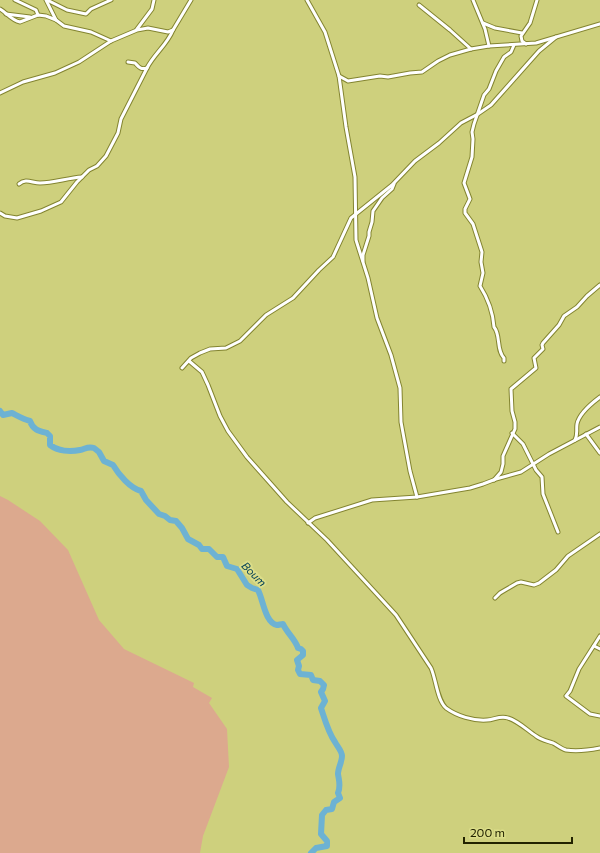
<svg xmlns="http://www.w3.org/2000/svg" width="600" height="853" font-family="Commissioner,sans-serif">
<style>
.green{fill:#dca98e}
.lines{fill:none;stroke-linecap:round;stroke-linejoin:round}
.river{stroke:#6db2d3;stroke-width:6}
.minor-casing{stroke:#838430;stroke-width:5}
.minor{stroke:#fff;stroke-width:3}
.labels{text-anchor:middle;stroke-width:4;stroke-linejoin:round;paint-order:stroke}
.water-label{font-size:11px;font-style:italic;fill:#003e55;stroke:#dbdd89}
</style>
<rect width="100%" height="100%" fill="#ced07d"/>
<polygon class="green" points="0,496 8,500 40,521 68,550 99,620 124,649 194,683 193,687 212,698 209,703 227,729 229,767 203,836 200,853 0,853"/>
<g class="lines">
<path class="river" d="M0,411L3,415L12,413C18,416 23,419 30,421C33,430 39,431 47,433L50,436V445C58,451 70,452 80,450C85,449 88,446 94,448L99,452L104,461L113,465C119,475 130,488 141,491L146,500L159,514L165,516L170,520L176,521L182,528L188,539L199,545L202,549H209L217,557H223L227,566L237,569L247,585L252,588L258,590C263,599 265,623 277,625C279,625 281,624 283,624C287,633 295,639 298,648L301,649L303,651V655L297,660L299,666L298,670L300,674L311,675L313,680L320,681L324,685L323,689L321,692L325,701L321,708C325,720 328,732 335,742C337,746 342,751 342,756C342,762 338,768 338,774C339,781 341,786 338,793L340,798L334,802L332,809L326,810L322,815L321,834L327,841V846L316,848L311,853"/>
<g class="minor-casing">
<g id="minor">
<polyline points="15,0 36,10 38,15"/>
<polyline points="46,0 56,20"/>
<polyline points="47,0 67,10 86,14 91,9 111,0"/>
<polyline points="307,0 325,32 339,76 348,81 380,76 388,77 410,73 422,72 438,61 450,55 471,49 489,46 536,43 600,24"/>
<polyline points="473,0 485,29 489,46"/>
<polyline points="419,5 450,30 471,49"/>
<path d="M0,9C7,13 11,20 20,22L38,15L46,16L56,20L64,26L91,32L111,41"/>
<polyline points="6,14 30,17"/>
<polyline points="483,23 495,28 522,33"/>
<polyline points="137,29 152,9 154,0"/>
<polyline points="526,44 522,41 521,36 530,23 537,0"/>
<path d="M128,62L135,63C139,67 140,70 147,68"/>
<polyline points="339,76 346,127 355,177 356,240 368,278 377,318 391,355 400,388 401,422 410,471 417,497"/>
<polyline points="0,93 23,82 55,73 79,62 111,41 137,30 148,28 168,32 173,30 191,0"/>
<path d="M19,184C26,178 32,183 40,183C54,183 67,178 82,177"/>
<path d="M0,213L5,216L17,218L41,211L61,202L77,182L89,170L97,166L106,156L118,133L121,119L147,68C154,54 167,45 173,30"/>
<polyline points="363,261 363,255 369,236 369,232 372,222 373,211 382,198 392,189 394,184"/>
<path d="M189,361L202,372L208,385L220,416L228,431L247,457L287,502L327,540L396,615L431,668C436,679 437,700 446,708C457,716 473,721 487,720C494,720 500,715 508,718C518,721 527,730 536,736C541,740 547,741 553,743C557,745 562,749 566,750C577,752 590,750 600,748"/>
<path d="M504,361V358C496,350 501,335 494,327C493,313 487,297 480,286L483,273L481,262L482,252L473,224L465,213V209L470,199L464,183L472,157L473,139L472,132L474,124L484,95L489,89L496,71L504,57L511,52L514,45"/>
<polyline points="182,368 191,358 200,353 210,349 226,348 240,341 266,315 293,298 319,270 333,257 351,218 392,185 415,161 439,143 461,123 478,114 491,105 539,51 556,37"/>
<polyline points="512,433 523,444 536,470 542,477 543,494 558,532"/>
<polyline points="586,434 600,453"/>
<path d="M575,440C578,434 576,430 577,424C579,413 592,403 600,397"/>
<polyline points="494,480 501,472 503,464 503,456 515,429 515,422 512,411 511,389 536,368 534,358 543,349 542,345 543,343 559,325 564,316 577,307 587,296 600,285"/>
<polyline points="308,523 315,518 372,500 417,497 470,488 483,484 496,479 521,472 549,454 600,427"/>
<polyline points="495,598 500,593 517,583 521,582 534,585 539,583 556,570 568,556 600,534"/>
<polyline points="600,636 579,669 570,691 566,696 590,714 600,716"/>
<polyline points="594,646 600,649"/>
</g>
</g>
<use href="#minor" class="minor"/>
</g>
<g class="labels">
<g class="water-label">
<text transform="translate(254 574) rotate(45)" y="4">Boum</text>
</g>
</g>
<path d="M464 837v6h108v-6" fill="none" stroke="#222300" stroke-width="2"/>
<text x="470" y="837" font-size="12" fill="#222300" stroke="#dbdd89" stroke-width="3" paint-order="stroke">200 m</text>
</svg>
